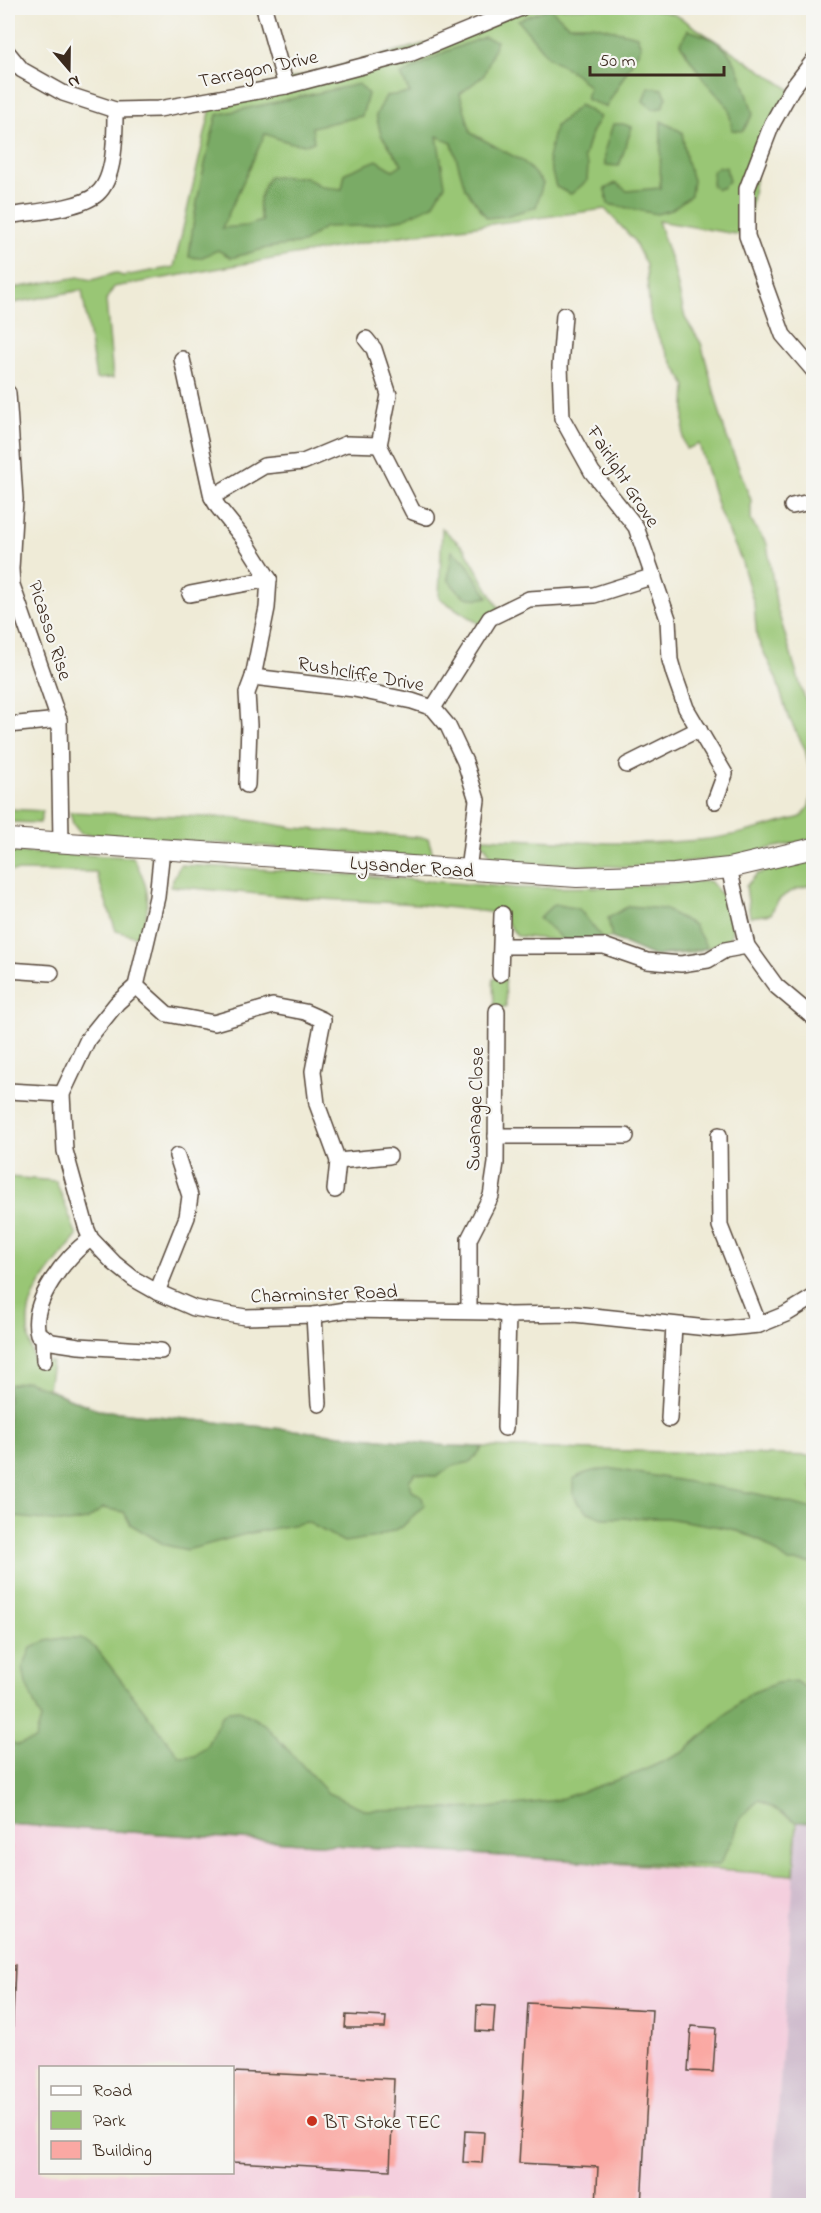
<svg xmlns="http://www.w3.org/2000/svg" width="821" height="2213" font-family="'Indie Flower',sans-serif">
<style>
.built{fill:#f4cfde;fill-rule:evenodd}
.industrial{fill:#d0bdce}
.green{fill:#99c674;stroke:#6a7849;stroke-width:1.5}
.forest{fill:#7aab66;stroke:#5a6a42;stroke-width:1.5}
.building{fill:#faa8a3}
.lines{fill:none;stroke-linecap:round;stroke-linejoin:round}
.minor-casing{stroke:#56473a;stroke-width:18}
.tertiary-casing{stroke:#56473a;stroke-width:22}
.minor{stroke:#fff;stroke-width:15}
.tertiary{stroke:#fff;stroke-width:20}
.poi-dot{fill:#c8321e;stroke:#f6f6f2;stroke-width:2}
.labels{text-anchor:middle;stroke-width:4.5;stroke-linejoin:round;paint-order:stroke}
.street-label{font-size:20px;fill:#3b2a1e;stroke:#f6f6f2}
.poi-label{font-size:20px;fill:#3b2a1e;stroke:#f6f6f2;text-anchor:start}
</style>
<rect width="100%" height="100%" fill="#f6f6f2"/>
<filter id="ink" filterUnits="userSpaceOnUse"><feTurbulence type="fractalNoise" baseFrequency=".0167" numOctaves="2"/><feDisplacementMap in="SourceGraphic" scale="12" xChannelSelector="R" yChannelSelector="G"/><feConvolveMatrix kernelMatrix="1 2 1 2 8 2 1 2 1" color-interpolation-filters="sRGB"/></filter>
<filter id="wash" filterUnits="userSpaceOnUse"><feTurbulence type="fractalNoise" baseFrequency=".008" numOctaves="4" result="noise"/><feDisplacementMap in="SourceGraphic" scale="24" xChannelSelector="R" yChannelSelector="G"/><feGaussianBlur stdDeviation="1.35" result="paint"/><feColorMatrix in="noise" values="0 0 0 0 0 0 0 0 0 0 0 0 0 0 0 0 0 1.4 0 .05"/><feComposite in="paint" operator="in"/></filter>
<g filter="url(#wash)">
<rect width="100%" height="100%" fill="#efebd7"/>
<path class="built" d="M8,1824L794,1875L772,2205H8ZM40,2068H232V2172H40Z"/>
<polygon class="industrial" points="797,1822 813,1823 813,2205 772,2206"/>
<g class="green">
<polygon points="521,8 651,8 676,15 791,90 759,153 747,236 658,221 674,269 685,318 701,343 725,432 751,500 751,521 767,544 777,608 802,691 813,718 813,783 805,749 788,716 776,678 757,638 754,604 741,559 719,511 699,444 686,449 683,439 686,386 660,341 650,315 646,265 633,239 605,209 407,235 114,287 106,300 113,378 96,379 82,290 8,304 8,289 79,277 92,280 115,273 123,276 174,267 213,99 451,37"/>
<polygon points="442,528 465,549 501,612 484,627 439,598"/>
<path d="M813,786V839L726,858L629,867L495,862L480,838C552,840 627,847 699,840C734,837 768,826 801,817L809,807Z"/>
<polygon points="8,809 43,811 40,823 8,822"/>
<polygon points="70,812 236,818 295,828 428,838 434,858 81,834 73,824"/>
<path d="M8,852L133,857C152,892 150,901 141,938L116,931L96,872L8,871Z"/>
<path d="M813,858V884C794,890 778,893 771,914L750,917L746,886L757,874Z"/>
<path d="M180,865L314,872L518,888L610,887L710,881C725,898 741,919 728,941L692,953L654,956L612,938L565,941L517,936L502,916L489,912L418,904L303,898L170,886Z"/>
<polygon points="505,977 506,1007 494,1008 493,978"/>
<path d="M8,1177L56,1181L77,1236C60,1258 35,1283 29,1311C26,1328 30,1345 34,1361L52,1362L48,1389L98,1410L448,1446L813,1456L814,1823L797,1822L794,1875L8,1824Z"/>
</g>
<g class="forest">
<polygon points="550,8 568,25 593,25 637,36 641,47 606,107 586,99 589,87 576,74 547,56 518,20"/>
<path d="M688,30C696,33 707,36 714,40C738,54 746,90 753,114L743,131L732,130L729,108L704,80L680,44Z"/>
<path d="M484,37L497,41L484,75L460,94L471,133L524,162L543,183L536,207L506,216L487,218L465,188L452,143L437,136L445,185L433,205L403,219L362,226L325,227L303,243L267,248L231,258L218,250L200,258L189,257C194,208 205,162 217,115L359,84L368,94L362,116L312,127L314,142C297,148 281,139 265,134L222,228L246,226L262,221C256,205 260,192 269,177H305L322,187L342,189L345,173L377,160L393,170L402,164L381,135L376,115L386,96L410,93L401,75L445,52Z"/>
<polygon points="648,87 662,89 667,97 662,108 653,109 643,101"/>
<polygon points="580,105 600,117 591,133 584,158 588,165 587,181 571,194 556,187 548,158 555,127"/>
<polygon points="661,121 682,132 687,162 693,180 691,195 671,210 657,214 608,204 605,189 616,183 627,191 660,188"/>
<polygon points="613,124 623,124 632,127 619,166 605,165 605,149"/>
<polygon points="718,167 726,167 729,181 722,188 717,189 712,185 713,171"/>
<path d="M452,551L465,561L488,597C467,602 460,596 448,579Z"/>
<polygon points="554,904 579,909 603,939 565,941 539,918"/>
<polygon points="629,906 664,909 694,925 707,948 654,956 612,938 608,918"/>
<polygon points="27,1381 98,1410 448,1446 483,1447 471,1462 453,1466 436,1477 415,1473 409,1481 411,1490 422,1497 424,1505 402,1527 377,1537 344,1542 307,1522 246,1534 187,1550 165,1545 130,1524 124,1512 103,1508 87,1520 68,1523 8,1516 8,1385"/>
<path d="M614,1469L758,1494L813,1509V1563L789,1562L760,1540L732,1529L667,1518H602L586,1511L578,1503L573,1493V1480C586,1470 598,1470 614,1469Z"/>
<polygon points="63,1638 81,1638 97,1649 180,1757 195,1756 206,1747 221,1717 229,1711 239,1710 264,1724 328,1793 366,1810 489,1808 557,1800 640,1772 684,1752 749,1694 777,1683 795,1681 809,1690 813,1696 813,1823 797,1822 759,1800 740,1818 734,1837 719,1865 598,1862 8,1824 8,1740 17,1745 35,1740 41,1719 26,1684 23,1667 31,1648 46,1641"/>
</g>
<g id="blocks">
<g class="building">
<polygon points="8,1846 12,1846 9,1883 8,1882"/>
<polygon points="8,1965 15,1965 9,2125 8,2125"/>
<polygon points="528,2003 652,2010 641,2206 596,2206 598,2167 519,2163"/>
<polygon points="477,2005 495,2006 493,2032 476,2031"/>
<polygon points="346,2015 386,2017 385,2028 345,2028"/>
<polygon points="691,2026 716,2028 713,2072 688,2071"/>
<polygon points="233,2072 394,2079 390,2170 232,2162"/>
<polygon points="465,2131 484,2132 482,2163 463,2162"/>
</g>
</g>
</g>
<g filter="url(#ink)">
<use href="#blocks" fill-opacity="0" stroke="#56473a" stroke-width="1.5"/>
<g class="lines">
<g class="minor-casing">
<g id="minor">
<polyline points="264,8 286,86"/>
<polyline points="8,53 22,70 63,93 115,110 159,109 286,86 412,53 521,8"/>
<polyline points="814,60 791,90 772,124 747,189 747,236 783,335 814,371"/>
<path d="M8,216C31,212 80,209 97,194C116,178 115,132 115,110"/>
<polyline points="564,315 560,366 562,418 592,472 636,527 668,619 670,660 674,674 686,708 725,774 715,801"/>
<polyline points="182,359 212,497 218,507 243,538 269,579"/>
<polyline points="8,393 15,499 11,569 12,585 59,720 61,842"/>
<polyline points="379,445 413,512 427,517"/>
<polyline points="212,497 264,466 303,462 346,444 379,445 389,395 374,349 366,339"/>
<polyline points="792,506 814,501"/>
<polyline points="190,594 269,579"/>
<polyline points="253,677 354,689 412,701 433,708 448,726 465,762 477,800 468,870"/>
<polyline points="433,708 490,618 529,599 594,595 654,576"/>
<polyline points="8,725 59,720"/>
<polyline points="627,765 699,729"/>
<polyline points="247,785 249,725 247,693 253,677 267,608 269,579"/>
<polyline points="162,849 157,897 136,986 117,1003 88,1039 62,1094 65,1151 87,1230 91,1239 114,1263 134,1279 157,1292 194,1308 245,1317 314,1315 345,1310 492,1312 508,1315 574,1314 717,1329 759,1325 786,1314 814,1297"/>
<polyline points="729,868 747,946 776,986 814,1018"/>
<polyline points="502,946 604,946 647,961 681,964 708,960 725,950 747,946"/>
<polyline points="8,970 51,973"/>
<polyline points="500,974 502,914"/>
<polyline points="136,986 167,1014 214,1023 273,1006 305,1012 323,1020 313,1071 317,1104 338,1161 335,1190"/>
<polyline points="8,1091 62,1094"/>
<polyline points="719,1135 720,1226 759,1325"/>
<polyline points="496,1136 626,1136"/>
<polyline points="338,1161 389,1156"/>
<path d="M91,1239C66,1255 29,1303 38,1334L52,1342L79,1346L161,1351"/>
<polyline points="157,1292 187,1217 190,1196 177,1156"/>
<polyline points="469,1311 469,1239 491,1196 496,1163 497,1011"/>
<polyline points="314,1315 319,1404"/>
<polyline points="43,1336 44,1361"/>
<polyline points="669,1419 674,1325"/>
<polyline points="505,1428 508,1315"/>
</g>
</g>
<g class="tertiary-casing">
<polyline id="tertiary" points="8,839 577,877 674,874 729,868 814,848"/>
</g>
<use href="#minor" class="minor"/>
<use href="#tertiary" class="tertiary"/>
</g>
</g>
<circle class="poi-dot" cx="312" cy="2121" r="6"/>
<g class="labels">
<g class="street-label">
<text transform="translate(258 68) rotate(-12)" y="7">Tarragon Drive</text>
<text transform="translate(624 476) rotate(57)" y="7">Fairlight Grove</text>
<text transform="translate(51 630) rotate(72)" y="7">Picasso Rise</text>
<text transform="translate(361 673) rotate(10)" y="7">Rushcliffe Drive</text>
<text transform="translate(412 866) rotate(4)" y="7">Lysander Road</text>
<text transform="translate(474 1109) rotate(-88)" y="7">Swanage Close</text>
<text transform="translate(324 1293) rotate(-2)" y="7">Charminster Road</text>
</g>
<g class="poi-label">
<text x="324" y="2128">BT Stoke TEC</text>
</g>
</g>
<rect width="821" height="2213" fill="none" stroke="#f6f6f2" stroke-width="30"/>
<rect x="39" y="2066" width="195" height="108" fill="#f6f6f2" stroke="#aba49d" stroke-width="1.5"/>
<rect x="51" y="2086" width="30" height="9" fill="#ffffff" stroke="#aba49d" stroke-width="1.5"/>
<text x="93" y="2096" font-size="18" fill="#3b2a1e">Road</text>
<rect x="51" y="2111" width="30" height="18" fill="#99c674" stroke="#aba49d" stroke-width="1.5"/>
<text x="93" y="2126" font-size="18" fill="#3b2a1e">Park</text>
<rect x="51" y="2141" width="30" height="18" fill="#faa8a3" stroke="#aba49d" stroke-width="1.5"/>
<text x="93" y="2156" font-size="18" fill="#3b2a1e">Building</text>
<g transform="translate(69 69) rotate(160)" stroke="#f6f6f2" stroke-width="4.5" paint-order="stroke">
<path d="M0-4.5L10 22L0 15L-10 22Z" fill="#3b2a1e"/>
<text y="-9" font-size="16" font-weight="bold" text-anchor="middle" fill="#3b2a1e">N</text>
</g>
<path d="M590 66v9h134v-9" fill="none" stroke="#3b2a1e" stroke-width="3"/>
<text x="599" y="66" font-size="18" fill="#3b2a1e" stroke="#f6f6f2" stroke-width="4.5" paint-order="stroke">50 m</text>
</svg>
